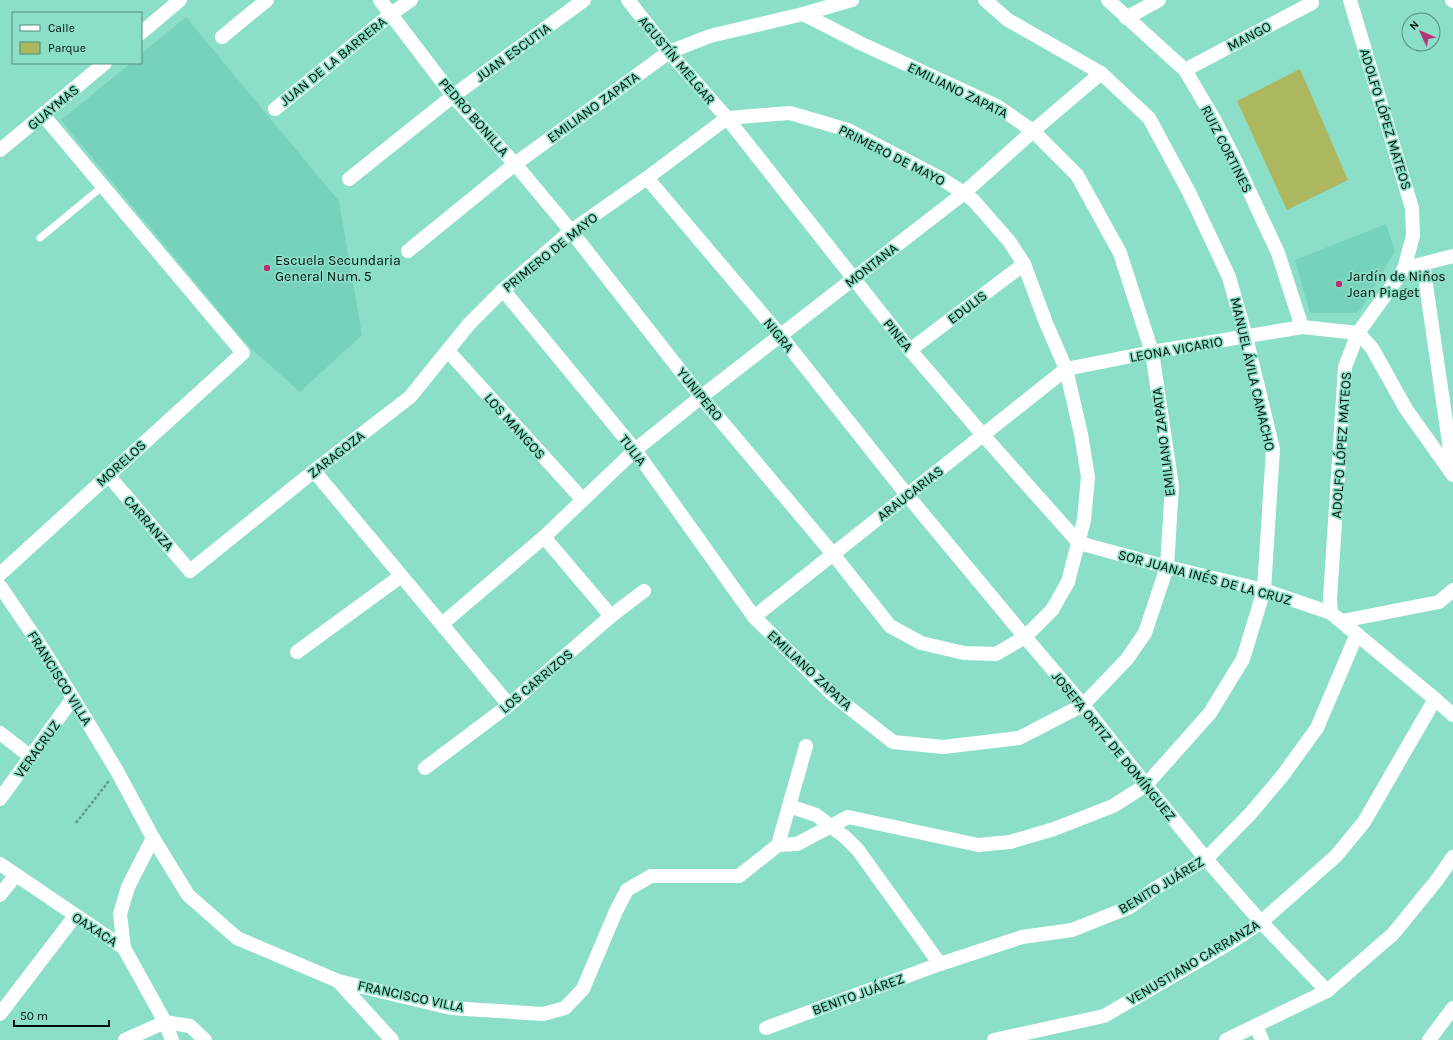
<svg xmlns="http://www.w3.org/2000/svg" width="1453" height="1040" font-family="Karla,sans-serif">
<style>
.built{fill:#76d2ba}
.green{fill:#acb75f}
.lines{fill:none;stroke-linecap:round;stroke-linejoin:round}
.path{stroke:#5e9c8a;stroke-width:2.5;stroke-dasharray:3 2;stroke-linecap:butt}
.service{stroke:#fff;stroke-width:7}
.minor{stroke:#fff;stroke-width:14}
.poi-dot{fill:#b93275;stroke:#8bdfc8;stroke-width:1.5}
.labels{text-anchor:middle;stroke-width:3.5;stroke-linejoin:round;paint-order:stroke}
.street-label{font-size:14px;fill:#00110b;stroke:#8bdfc8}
.poi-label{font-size:14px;fill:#00110b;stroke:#8bdfc8;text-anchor:start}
</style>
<rect width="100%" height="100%" fill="#8bdfc8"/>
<g class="built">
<polygon points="186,17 339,201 362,335 300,392 255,352 243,340 61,120 131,63 141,63 141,54"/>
<polygon points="1386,224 1395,251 1361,309 1356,313 1310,313 1295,260"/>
</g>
<polygon class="green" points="1300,69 1348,180 1287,210 1237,101"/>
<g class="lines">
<polyline class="path" points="76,823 109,781"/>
<polyline class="service" points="40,238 103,186"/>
<g class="minor">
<polyline points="628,0 669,52 727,118 910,350 983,435 1079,543 1167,567 1264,590 1331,613 1435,699 1453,715"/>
<polyline points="1108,0 1185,70 1214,119 1234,158 1278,253 1302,327"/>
<polyline points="1452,0 1453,1"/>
<polyline points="1126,18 1159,0"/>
<polyline points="141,33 180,0"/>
<polyline points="222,37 267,0"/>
<polyline points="1185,70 1312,3"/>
<polyline points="275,109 391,14 411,0"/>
<polyline points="0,150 105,63"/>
<polyline points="647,178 780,335 907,495 1025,637 1083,705 1146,785 1206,859 1261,922 1327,991"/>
<polyline points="349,179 453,96 584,0"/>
<polyline points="408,251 515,164 669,52 710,36 803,14 852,0"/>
<polyline points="1423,264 1453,470"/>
<polyline points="1414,266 1453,256"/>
<polyline points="503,290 635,450 754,617 832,694 893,742 943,747 1019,738 1083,705 1127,659 1145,633 1167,567 1172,486 1152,352 1120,253 1077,175 1033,131 997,106 860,43 803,14"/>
<polyline points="910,350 1024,264"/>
<polyline points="448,351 583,500"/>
<polyline points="314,471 509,705"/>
<polyline points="108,475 190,571 314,471 410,397 469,324 503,290 571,231 647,178 727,118 790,113 848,130 940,178 964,193 974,201 1009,241 1024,264 1046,323 1066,369 1081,434 1088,477 1084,520 1068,582 1052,610 1025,637 996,654 964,653 921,643 890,626 833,554 701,397 571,231 515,164 453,96 380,0"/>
<polyline points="544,537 611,616"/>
<polyline points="0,574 243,353 43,115"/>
<polyline points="0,586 42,648 73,698 117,771 153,838 188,895 237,938 338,981 451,1008 543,1014 565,1008 583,989 616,911 627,890 651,876 739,876 778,845 806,746"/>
<polyline points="1331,613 1330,599 1345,367 1358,333 1404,269 1413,236 1412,208 1350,0"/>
<polyline points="754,617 1066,369 1152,352 1302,327 1358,333 1372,348 1406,409 1453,475"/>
<polyline points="1342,621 1439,602 1453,590"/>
<polyline points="442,624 544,537 635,450 701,397 964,193 1033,131 1101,73"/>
<polyline points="297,652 401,576"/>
<polyline points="0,733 31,757"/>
<polyline points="425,768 509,705 611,616 644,591"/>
<polyline points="0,799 73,698"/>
<polyline points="789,806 816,815 845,837 858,850 940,964"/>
<polyline points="778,845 797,844 848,817 978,845 1010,842 1054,829 1113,806 1146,785 1210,713 1243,659 1264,590 1273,449 1246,337 1229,277 1189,192 1149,118 1101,73 1008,20 985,0"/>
<polyline points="0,864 124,948 165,1022 172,1040"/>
<polyline points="0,895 16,875"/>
<polyline points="124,948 120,914 128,887 153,838"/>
<polyline points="338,981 392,1040"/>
<polyline points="0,1014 75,916"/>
<polyline points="1256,1026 1262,1040"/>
<polyline points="766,1028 940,964 1022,937 1072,930 1130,907 1154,889 1206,859 1251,813 1283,775 1317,728 1357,634"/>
<polyline points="125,1040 165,1022 190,1026 205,1040"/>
<polyline points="994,1040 1104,1016 1233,941 1261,922 1336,856 1364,822 1435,699"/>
<polyline points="1226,1040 1327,991 1393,934 1437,880 1453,857"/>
<polyline points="1429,1040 1453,1008"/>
</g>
</g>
<g class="poi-dot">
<circle cx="267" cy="268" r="4"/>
<circle cx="1339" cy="284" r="4"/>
</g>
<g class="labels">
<g class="street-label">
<text transform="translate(1249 36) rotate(-28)" y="5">MANGO</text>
<text transform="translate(513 52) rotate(-36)" y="5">JUAN ESCUTIA</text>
<text transform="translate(677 60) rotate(50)" y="5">AGUSTÍN MELGAR</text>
<text transform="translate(333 61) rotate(-39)" y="5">JUAN DE LA BARRERA</text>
<text transform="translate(958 90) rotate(26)" y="5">EMILIANO ZAPATA</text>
<text transform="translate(53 107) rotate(-40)" y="5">GUAYMAS</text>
<text transform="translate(593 107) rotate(-36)" y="5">EMILIANO ZAPATA</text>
<text transform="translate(474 117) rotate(49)" y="5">PEDRO BONILLA</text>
<text transform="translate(1386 119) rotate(73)" y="5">ADOLFO LÓPEZ MATEOS</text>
<text transform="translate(1227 149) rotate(63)" y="5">RUIZ CORTINES</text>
<text transform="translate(892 155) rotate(27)" y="5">PRIMERO DE MAYO</text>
<text transform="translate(550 252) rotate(-39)" y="5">PRIMERO DE MAYO</text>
<text transform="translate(871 265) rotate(-38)" y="5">MONTANA</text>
<text transform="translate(967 307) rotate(-37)" y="5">EDULIS</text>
<text transform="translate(779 335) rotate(51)" y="5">NIGRA</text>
<text transform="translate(898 335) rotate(51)" y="5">PINEA</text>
<text transform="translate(1176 349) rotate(-10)" y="5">LEONA VICARIO</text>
<text transform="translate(1253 374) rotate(77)" y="5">MANUEL ÁVILA CAMACHO</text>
<text transform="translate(700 394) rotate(51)" y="5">YUNIPERO</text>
<text transform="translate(515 426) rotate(48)" y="5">LOS MANGOS</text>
<text transform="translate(1163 442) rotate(-97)" y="5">EMILIANO ZAPATA</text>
<text transform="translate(1341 445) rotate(-86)" y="5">ADOLFO LÓPEZ MATEOS</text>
<text transform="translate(633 450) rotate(52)" y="5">TULIA</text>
<text transform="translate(336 454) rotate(-38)" y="5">ZARAGOZA</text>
<text transform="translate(121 463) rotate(-42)" y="5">MORELOS</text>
<text transform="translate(910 493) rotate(-38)" y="5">ARAUCARIAS</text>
<text transform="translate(149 523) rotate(49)" y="5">CARRANZA</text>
<text transform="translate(1205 577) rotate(15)" y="5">SOR JUANA INÉS DE LA CRUZ</text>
<text transform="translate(810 670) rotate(43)" y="5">EMILIANO ZAPATA</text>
<text transform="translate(60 678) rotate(58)" y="5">FRANCISCO VILLA</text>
<text transform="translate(536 681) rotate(-40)" y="5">LOS CARRIZOS</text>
<text transform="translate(1114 746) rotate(51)" y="5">JOSEFA ORTIZ DE DOMÍNGUEZ</text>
<text transform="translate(37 749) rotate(-54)" y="5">VERACRUZ</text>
<text transform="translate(1161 885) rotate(-31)" y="5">BENITO JUÁREZ</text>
<text transform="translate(95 929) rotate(33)" y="5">OAXACA</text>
<text transform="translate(1193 962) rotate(-31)" y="5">VENUSTIANO CARRANZA</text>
<text transform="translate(858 994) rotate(-20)" y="5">BENITO JUÁREZ</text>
<text transform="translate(411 996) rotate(12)" y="5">FRANCISCO VILLA</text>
</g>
<g class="poi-label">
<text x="275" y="265">Escuela Secundaria<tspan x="275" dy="16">General Num. 5</tspan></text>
<text x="1347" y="281">Jardín de Niños<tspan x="1347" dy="16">Jean Piaget</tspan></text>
</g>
</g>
<rect x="12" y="12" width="130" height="52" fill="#8bdfc8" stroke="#538d7c"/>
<rect x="20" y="25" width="20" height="6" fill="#ffffff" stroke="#538d7c"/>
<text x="48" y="32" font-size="12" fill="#00110b">Calle</text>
<rect x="20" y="42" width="20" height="12" fill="#acb75f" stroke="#538d7c"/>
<text x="48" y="52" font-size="12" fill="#00110b">Parque</text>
<g transform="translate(1421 32) rotate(314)"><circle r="19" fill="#8bdfc8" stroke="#538d7c"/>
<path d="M0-3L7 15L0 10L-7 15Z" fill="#b93275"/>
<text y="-6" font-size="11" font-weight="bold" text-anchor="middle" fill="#00110b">N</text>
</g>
<path d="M14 1020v6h95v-6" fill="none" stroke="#00110b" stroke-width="2"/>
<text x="20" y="1020" font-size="12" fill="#00110b" stroke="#8bdfc8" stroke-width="3" paint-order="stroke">50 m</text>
</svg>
